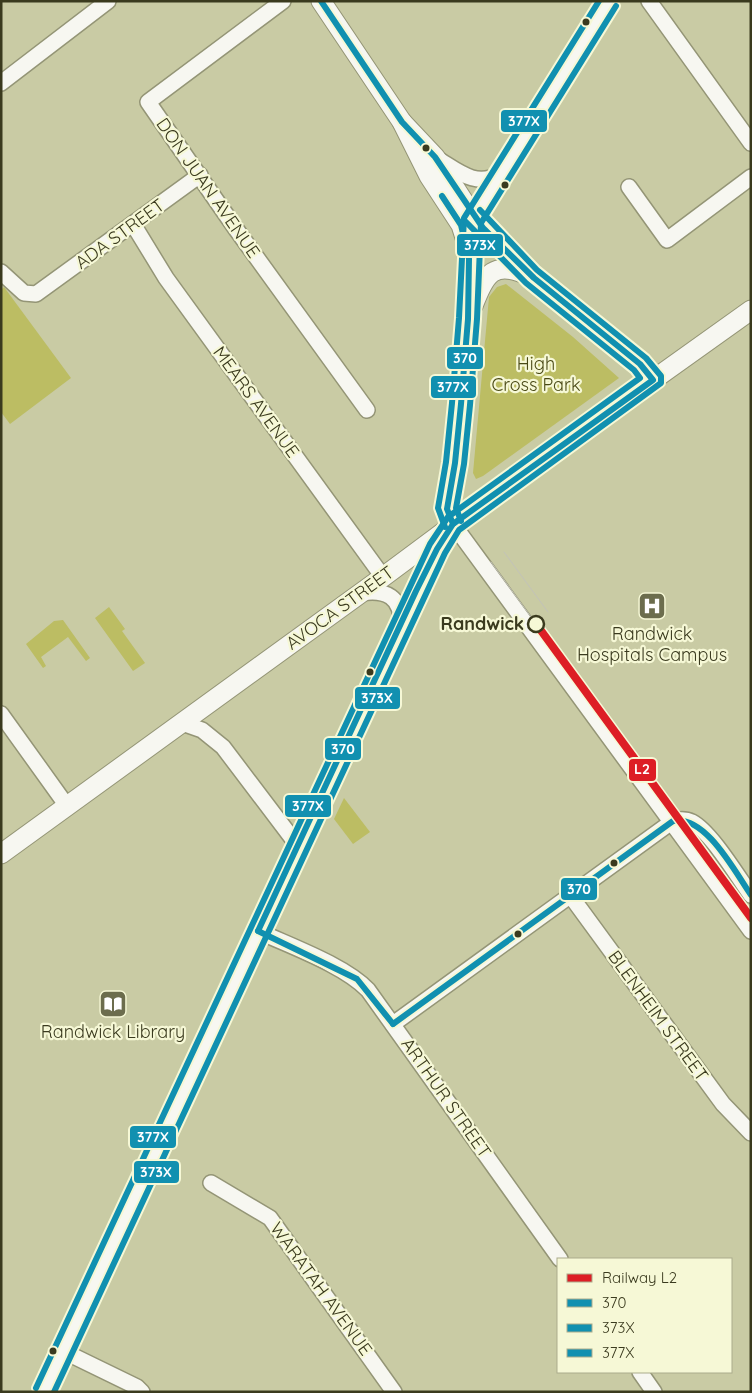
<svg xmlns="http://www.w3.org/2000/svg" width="752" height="1393" font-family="Quicksand,sans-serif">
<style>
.green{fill:#bcbd63}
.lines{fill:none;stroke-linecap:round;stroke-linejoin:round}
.minor-casing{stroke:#949576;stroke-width:18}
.major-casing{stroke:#949576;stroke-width:21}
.minor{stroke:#f7f7f1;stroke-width:15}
.major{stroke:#f7f7f1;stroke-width:19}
.tram{stroke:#c2c2b8;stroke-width:1}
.bus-1-casing{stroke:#f6f8d6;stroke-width:10}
.bus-2-casing{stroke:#f6f8d6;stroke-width:10}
.bus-3-casing{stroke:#f6f8d6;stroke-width:10}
.bus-1{stroke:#1190b0;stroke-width:6}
.bus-2{stroke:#1190b0;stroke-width:6}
.bus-3{stroke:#1190b0;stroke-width:6}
.rail-1-casing{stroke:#f6f8d6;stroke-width:11}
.rail-1{stroke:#dd1e25;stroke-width:8}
.bus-dot{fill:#3a3a1e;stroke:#f6f8d6;stroke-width:2}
.stop-dot{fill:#f6f8d6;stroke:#3a3a1e;stroke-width:2.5}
.labels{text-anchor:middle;stroke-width:4.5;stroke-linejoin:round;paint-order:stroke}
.street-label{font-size:18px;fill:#3a3a1e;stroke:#f6f8d6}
.park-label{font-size:18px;fill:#494915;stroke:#f6f8d6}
.stop-label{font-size:18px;font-weight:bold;fill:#3a3a1e;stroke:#f6f8d6;text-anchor:end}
.poi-label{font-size:18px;fill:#3a3a1e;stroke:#f6f8d6}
.line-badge{stroke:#f6f8d6;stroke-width:2}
.badge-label{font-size:14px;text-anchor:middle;font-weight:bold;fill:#fff}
</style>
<rect width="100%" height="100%" fill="#c9cba4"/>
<g class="green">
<polygon points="506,284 573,337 619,378 483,476 476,479 473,473 489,297 497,287"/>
<polygon points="4,287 71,378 10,424 1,412 1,290"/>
<polygon points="109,607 125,629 122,631 145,663 133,671 95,618"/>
<polygon points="63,620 90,658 86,661 68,637 41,657 46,666 43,668 26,644 54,621"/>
<polygon points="344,798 370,832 353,844 334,819"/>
</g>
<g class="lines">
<g class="minor-casing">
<g id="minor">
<polyline points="283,1 148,102 236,229 367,410"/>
<polyline points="649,1 751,143"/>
<polyline points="1,83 108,1"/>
<path d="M436,158C458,171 475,188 500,174"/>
<polyline points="629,187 667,240 751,177"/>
<polyline points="473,216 609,1"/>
<polyline points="133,224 166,278 383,577"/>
<polyline points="1,272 24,293 36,294 200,175"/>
<path d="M361,593C386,589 402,597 401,624"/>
<polyline points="1,714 67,806"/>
<polyline points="182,723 202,730 223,747 298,846"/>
<polyline points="570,895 723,1104 751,1133"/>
<path d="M258,931C290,946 344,965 368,990L560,1259"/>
<path d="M393,1024L673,821C680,819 686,819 692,822C711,832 738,877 751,895"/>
<polyline points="211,1183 270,1218 394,1392"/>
<polyline points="63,1351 137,1387 142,1392"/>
<polyline points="640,1372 654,1392"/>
<polyline points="44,1392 416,591 437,549 453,524 751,931"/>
</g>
</g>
<g class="major-casing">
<g id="major">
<polyline points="321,1 402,122 429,176 461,225 467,244"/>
<polyline points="402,122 435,157 473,216 498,245 534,278 640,364 653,380"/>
<path d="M473,306C485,274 493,259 530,276"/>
<polyline points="453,524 447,509 455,463 461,404 468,319 470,232 473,216"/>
<polyline points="1,854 383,577 520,475 751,310"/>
</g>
</g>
<use href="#minor" class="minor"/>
<use href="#major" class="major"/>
<g class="tram">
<polyline points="504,552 548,612"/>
<polyline points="491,562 534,621"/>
</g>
<g class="bus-1-casing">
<g id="bus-1">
<polyline points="442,196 461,225 469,259 468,319 461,404 455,463 447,509 453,524"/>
<polyline points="258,931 416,591 437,549 453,524 653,380 640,364 534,278 483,228 435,157 402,122 321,1"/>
<polyline points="258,931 357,979 393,1024"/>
<path d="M393,1024L673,821C705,814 735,872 751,895"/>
</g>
</g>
<g class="bus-2-casing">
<g id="bus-2">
<polyline points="461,521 456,508 464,464 470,405 477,319 481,223 616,6"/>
<polyline points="54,1392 445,553 459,530 661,383 661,376 646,358 537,270 480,210"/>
</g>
</g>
<g class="bus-3-casing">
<g id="bus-3">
<polyline points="445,527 438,508 446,462 452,403 459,318 464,218 599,1"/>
<polyline points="36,1388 430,544 448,517 640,378 634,370 526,283 466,222"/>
</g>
</g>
<use href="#bus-1" class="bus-1"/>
<use href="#bus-2" class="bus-2"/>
<use href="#bus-3" class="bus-3"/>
<g class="rail-1-casing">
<polyline id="rail-1" points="534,621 751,918"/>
</g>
<use href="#rail-1" class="rail-1"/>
</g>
<defs>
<g id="hospital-square" transform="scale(1.4375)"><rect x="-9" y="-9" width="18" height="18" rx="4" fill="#6c6d4d" stroke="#f6f8d6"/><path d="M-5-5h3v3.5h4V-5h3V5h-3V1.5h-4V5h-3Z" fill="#fff"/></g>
<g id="library-square" transform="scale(1.4375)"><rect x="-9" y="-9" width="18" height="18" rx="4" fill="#6c6d4d" stroke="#f6f8d6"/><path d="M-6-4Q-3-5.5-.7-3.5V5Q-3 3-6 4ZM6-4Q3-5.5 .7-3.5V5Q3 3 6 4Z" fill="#fff"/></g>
</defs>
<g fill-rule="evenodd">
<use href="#hospital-square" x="652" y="606"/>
<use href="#library-square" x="113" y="1004"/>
</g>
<g class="bus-dot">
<circle cx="586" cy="22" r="4.5"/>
<circle cx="426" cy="148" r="4.5"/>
<circle cx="505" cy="185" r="4.5"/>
<circle cx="370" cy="672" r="4.5"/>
<circle cx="614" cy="863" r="4.5"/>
<circle cx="518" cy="934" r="4.5"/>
<circle cx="53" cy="1351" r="4.5"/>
</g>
<circle class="stop-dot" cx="536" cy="624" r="8"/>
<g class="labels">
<g class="street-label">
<text transform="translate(208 188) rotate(55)" y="6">DON JUAN AVENUE</text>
<text transform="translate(120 234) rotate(-36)" y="6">ADA STREET</text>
<text transform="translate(256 402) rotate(54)" y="6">MEARS AVENUE</text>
<text transform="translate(340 608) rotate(-36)" y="6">AVOCA STREET</text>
<text transform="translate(658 1016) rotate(54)" y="6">BLENHEIM STREET</text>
<text transform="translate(446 1098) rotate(55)" y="6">ARTHUR STREET</text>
<text transform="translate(321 1289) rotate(54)" y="6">WARATAH AVENUE</text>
</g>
<g class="park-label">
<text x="536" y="370">High<tspan x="536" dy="21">Cross Park</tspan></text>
</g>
<g class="stop-label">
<text x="524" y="630">Randwick</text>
</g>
<g class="poi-label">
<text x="652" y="640">Randwick<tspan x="652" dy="21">Hospitals Campus</tspan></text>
<text x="113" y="1038">Randwick Library</text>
</g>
</g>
<g class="line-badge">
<rect x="500" y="109" width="48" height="24" rx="5" fill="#1190b0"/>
<rect x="456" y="233" width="48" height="24" rx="5" fill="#1190b0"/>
<rect x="446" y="346" width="38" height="24" rx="5" fill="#1190b0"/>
<rect x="430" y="375" width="47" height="24" rx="5" fill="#1190b0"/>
<rect x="354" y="686" width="47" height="24" rx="5" fill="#1190b0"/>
<rect x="324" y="737" width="38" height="24" rx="5" fill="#1190b0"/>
<rect x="628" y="758" width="29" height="24" rx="5" fill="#dd1e25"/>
<rect x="284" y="794" width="48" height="24" rx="5" fill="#1190b0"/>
<rect x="560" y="877" width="38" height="24" rx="5" fill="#1190b0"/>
<rect x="129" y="1125" width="48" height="24" rx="5" fill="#1190b0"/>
<rect x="133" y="1160" width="47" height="24" rx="5" fill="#1190b0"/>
</g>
<g class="badge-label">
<text x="524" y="126">377X</text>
<text x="480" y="250">373X</text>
<text x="465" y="363">370</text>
<text x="453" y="392">377X</text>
<text x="377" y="703">373X</text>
<text x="343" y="754">370</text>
<text x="642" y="774">L2</text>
<text x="308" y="811">377X</text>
<text x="579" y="894">370</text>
<text x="153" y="1142">377X</text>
<text x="156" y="1177">373X</text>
</g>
<rect width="752" height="1393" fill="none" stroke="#3a3a1e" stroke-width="5"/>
<rect x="557" y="1258" width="175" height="115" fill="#f6f8d6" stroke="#abac8c"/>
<rect x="567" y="1274" width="25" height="8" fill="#dd1e25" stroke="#abac8c"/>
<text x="602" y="1283" font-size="15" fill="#3a3a1e">Railway L2</text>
<rect x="567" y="1299" width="25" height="8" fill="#1190b0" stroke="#abac8c"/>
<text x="602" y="1308" font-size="15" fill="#3a3a1e">370</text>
<rect x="567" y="1324" width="25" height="8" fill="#1190b0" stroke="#abac8c"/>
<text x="602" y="1333" font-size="15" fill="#3a3a1e">373X</text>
<rect x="567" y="1349" width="25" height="8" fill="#1190b0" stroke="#abac8c"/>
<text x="602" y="1358" font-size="15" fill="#3a3a1e">377X</text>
</svg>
